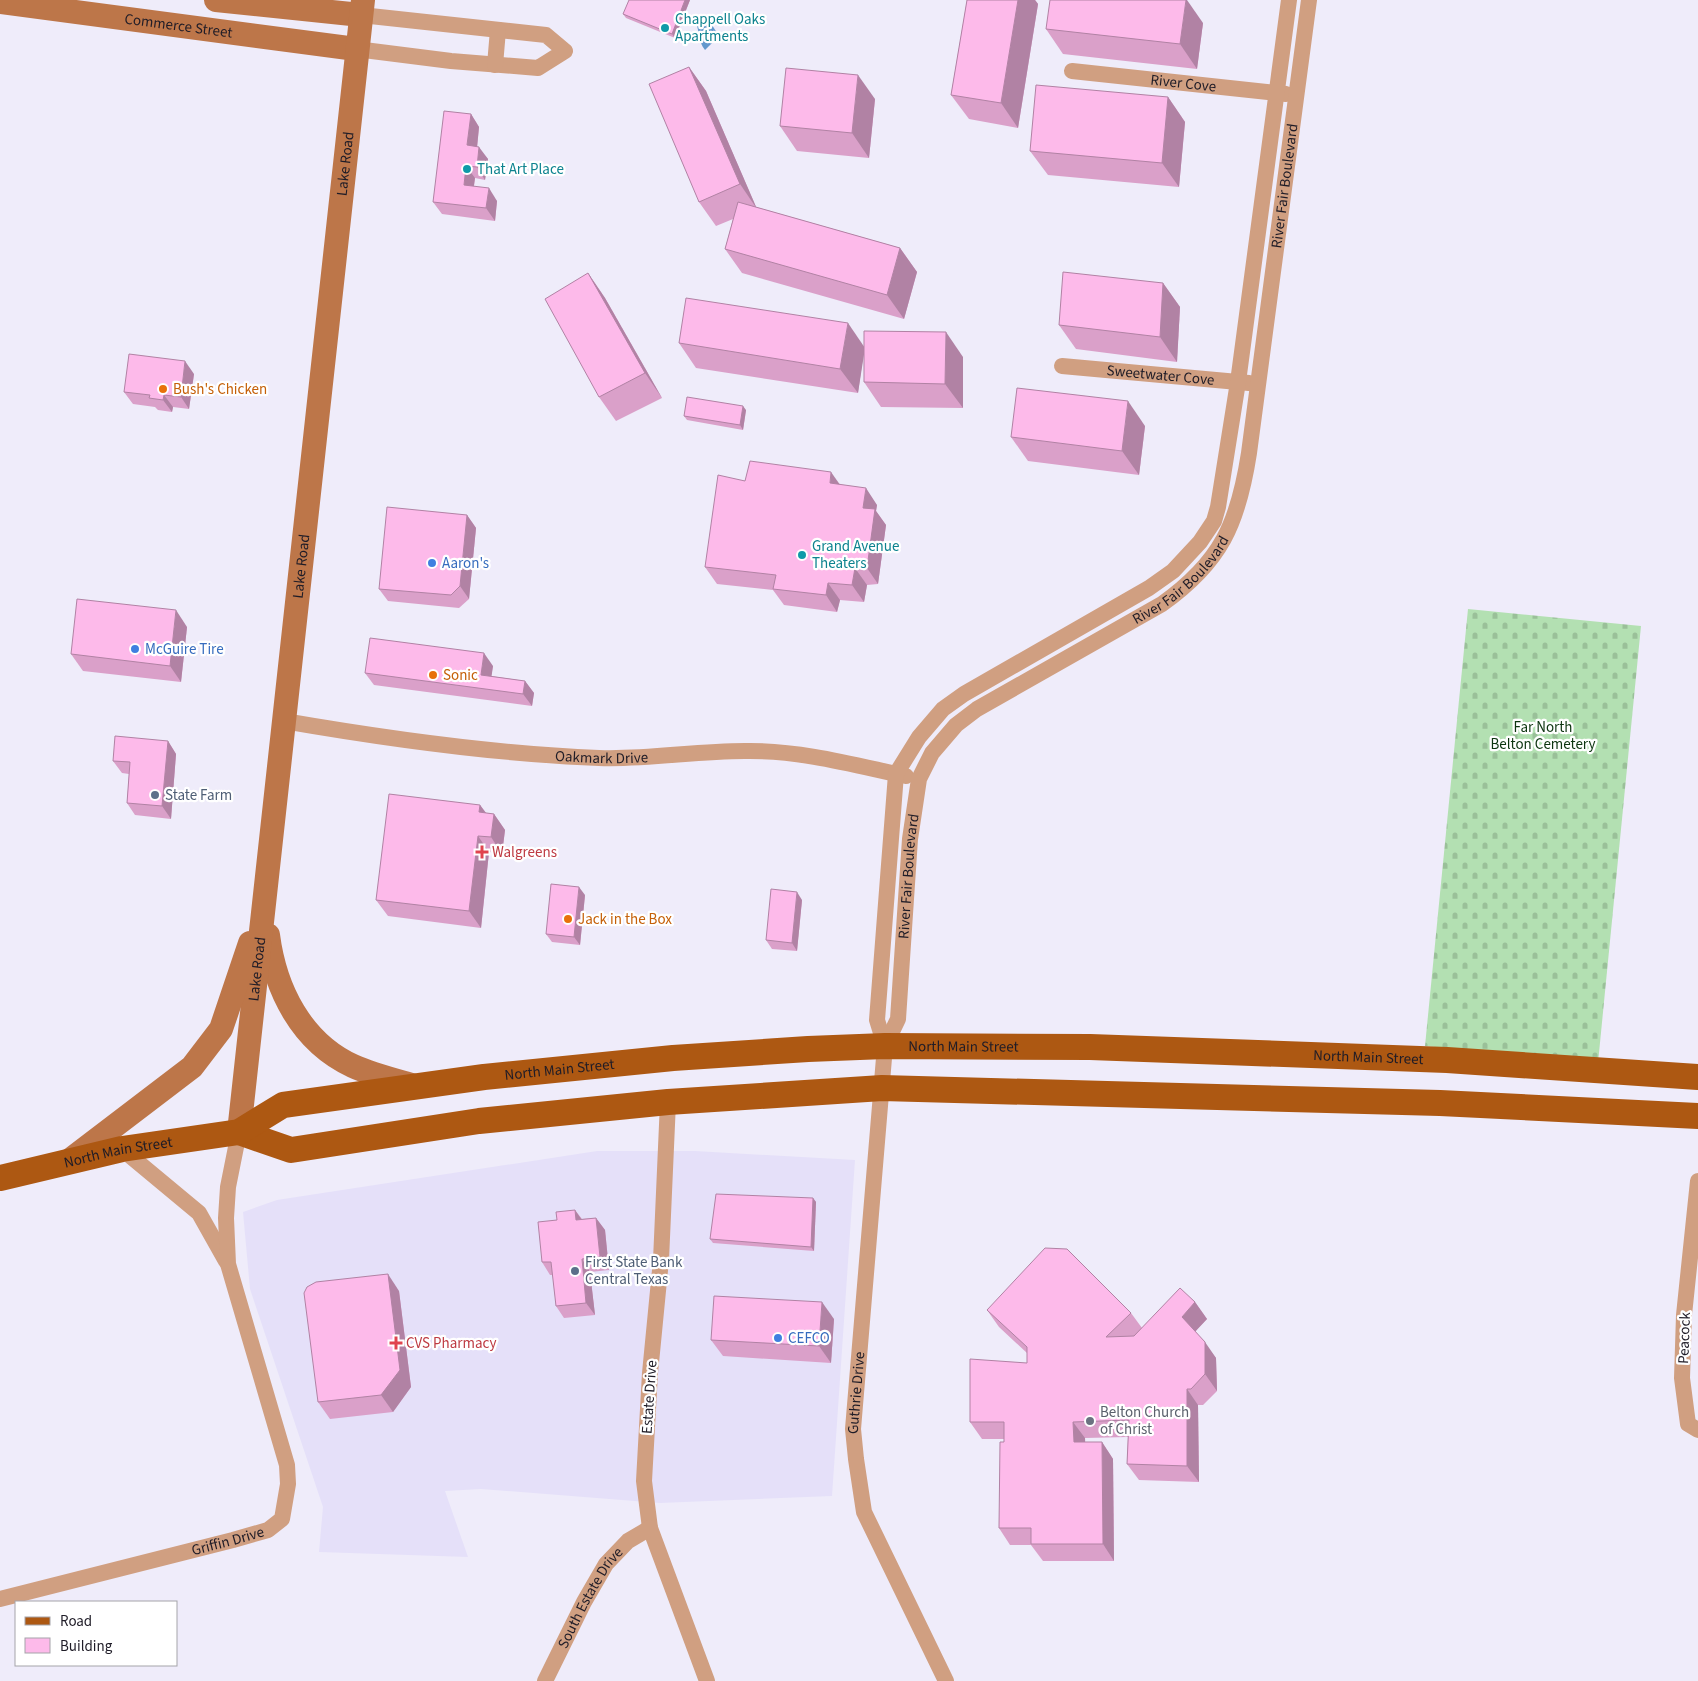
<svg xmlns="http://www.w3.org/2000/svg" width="1698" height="1681" font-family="'Source Sans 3',sans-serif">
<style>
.built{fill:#e5e0f9}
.cemetery{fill:url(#cemetery-stones)}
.water{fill:#6398cd}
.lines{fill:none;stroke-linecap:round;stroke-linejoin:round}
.street{stroke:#d09f81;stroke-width:16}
.secondary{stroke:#bd7649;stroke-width:24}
.primary{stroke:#ad5812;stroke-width:26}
.wall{fill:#daa0c9}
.shaded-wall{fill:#b182a4}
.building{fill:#fdbaea;stroke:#b182a4}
.culture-dot{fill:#0f9aa8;stroke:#fff;stroke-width:2}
.food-dot{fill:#e8710a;stroke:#fff;stroke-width:2}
.shop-dot{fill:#3f7fe0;stroke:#fff;stroke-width:2}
.service-dot{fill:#5c6f8a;stroke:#fff;stroke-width:2}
.health-dot{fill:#e0444e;stroke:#fff;stroke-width:2}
.worship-dot{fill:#6b7280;stroke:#fff;stroke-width:2}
.labels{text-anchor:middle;stroke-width:4.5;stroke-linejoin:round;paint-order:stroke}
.culture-label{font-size:15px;fill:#0d838f;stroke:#fff;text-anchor:start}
.street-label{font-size:15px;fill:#1f1c27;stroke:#fff}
.food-label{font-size:15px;fill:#c56008;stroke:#fff;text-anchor:start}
.shop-label{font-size:15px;fill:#366cbe;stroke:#fff;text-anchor:start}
.park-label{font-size:15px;fill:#0d3510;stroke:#fff}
.service-label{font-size:15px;fill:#4e5e75;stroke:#fff;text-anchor:start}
.health-label{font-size:15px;fill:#be3a42;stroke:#fff;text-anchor:start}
.worship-label{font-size:15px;fill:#5b616d;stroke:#fff;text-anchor:start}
</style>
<defs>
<pattern id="cemetery-stones" width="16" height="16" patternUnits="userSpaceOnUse" patternTransform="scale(1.25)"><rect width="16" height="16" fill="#b3e0b2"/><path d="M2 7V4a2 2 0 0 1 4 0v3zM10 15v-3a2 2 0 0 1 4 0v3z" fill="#9ac099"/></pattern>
</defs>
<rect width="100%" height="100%" fill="#efecfa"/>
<polygon class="built" points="597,1151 695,1151 855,1160 832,1496 660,1503 481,1489 445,1491 468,1557 319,1552 323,1507 250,1289 243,1212 277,1200"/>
<polygon class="cemetery" points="1468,609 1641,626 1598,1063 1425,1046"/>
<path class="water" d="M702,14L712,17V25L717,33L712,43L705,50C698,41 700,33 696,23L698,17Z"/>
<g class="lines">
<g class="street">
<polyline points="356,49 451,61 538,68 565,51 546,35 361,15"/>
<polyline points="495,65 498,30"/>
<path id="s1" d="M1072,71L1286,94"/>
<path id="s2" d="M1062,366L1249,383"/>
<path id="s3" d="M284,721C388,739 493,754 599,758C649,760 700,750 750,751C804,751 854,765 906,776"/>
<polyline points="885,1046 877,1020 896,774 919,737 943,709 964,694 1149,588 1173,571 1200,542 1214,521 1218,507 1238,382 1289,0"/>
<polyline points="668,1102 661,1260 650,1373 644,1481 650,1528 707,1681"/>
<polyline points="122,1149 199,1213 226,1261"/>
<polyline points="1698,1181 1684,1315 1682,1378 1688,1424 1698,1430"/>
<path id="s4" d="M0,1599L233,1540L268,1530L282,1519L288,1484L287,1465L228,1264L226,1218L228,1187L239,1132"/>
<path id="s5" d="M545,1681L584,1602L606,1564L628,1541L650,1528"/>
<path id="s6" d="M946,1681L864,1512L856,1459L853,1429L885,1046L898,1019L910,839L919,779L932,753L956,725L977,709L1162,604C1221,562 1238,524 1249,453L1309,0"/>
</g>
<g class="secondary">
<polyline points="216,0 361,15"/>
<path id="s7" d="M0,2L356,49"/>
<path d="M268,935C275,989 301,1042 353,1066C373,1075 394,1080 415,1086"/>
<path id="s8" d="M239,1132L363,0"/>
<polyline points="70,1160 192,1067 221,1029 250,943"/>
</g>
<g class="primary">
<polyline points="239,1132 291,1150 479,1121 668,1102 882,1088 1440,1103 1698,1116"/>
<path id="s9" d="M0,1178L122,1149L239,1132L283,1105L484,1077L673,1058L808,1049L885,1046L1090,1047L1447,1060L1698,1077"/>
</g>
</g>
<g class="wall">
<polygon points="690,0 675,38 626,18 623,14"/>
<polygon points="967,0 1035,0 1038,4 1018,128 969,119 951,95"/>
<polygon points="1203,23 1197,69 1063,54 1046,29"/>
<polygon points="689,67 706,91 756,207 900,248 917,272 904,319 742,273 725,249 733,219 716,226 699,202"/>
<polygon points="1168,97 1185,122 1179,187 1048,175 1030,151"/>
<polygon points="875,99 869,158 797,151 780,126"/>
<polygon points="471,114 479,127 477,147 488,159 485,180 475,178 474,186 497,201 495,221 442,214 433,202"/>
<polygon points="588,273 605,298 662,398 616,421 599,397"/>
<polygon points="1163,283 1180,307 1177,362 1076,349 1059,325"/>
<polygon points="679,343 864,347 963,357 963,408 881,407 864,382 864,350 858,393 696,368"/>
<polygon points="194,374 189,409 173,407 172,412 158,410 155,407 133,404 124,392"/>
<polygon points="746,410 743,430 687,420 684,416"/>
<polygon points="1145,426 1139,475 1028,461 1011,437"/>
<polygon points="745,481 840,485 877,505 876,511 886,525 878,584 867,585 864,602 840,600 837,612 784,605 773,590 717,584 705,567"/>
<polygon points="467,515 476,528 469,599 459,608 388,601 379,589"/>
<polygon points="187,627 181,682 83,671 71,654"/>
<polygon points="493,666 491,676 525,681 534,693 532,706 374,685 365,673"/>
<polygon points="168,741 176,754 171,819 135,815 127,803 129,774 122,773 113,761"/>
<polygon points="480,805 486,813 494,814 505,830 502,854 489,852 481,928 388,916 376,900"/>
<polygon points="585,895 580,945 552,942 546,934"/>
<polygon points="802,900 797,951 772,949 766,940"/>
<polygon points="813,1198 816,1202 814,1251 713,1243 710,1239"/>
<polygon points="575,1210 582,1219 596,1218 605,1230 609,1270 590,1272 595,1315 564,1318 556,1306 553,1275 550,1275 542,1262"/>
<polygon points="399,1291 411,1387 393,1412 330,1419 318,1402"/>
<polygon points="1195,1302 1207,1319 1195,1331 1216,1358 1217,1391 1203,1405 1198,1405 1199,1482 1139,1480 1127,1464 1128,1437 1085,1438 1085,1442 1102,1442 1113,1459 1114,1561 1043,1561 1031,1545 1010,1545 999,1528 1004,1439 982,1439 970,1422 1027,1363 1027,1353 999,1327 987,1310 1131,1313 1142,1328"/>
<polygon points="834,1319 831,1363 723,1356 711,1340"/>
</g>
<g class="shaded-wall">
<polygon points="685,0 690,0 675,38 672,34"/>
<polygon points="1018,0 1035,0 1038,4 1018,128 1001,103"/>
<polygon points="1186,0 1187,0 1203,23 1197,69 1180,44"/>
<polygon points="689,67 706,91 757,209 740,184"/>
<polygon points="858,75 875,99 869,158 852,133"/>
<polygon points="1168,97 1185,122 1179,187 1162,163"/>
<polygon points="471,114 479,127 476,158 467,145"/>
<polygon points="479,147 488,159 485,180 477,167"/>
<polygon points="466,166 475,178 472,198 464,185"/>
<polygon points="489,188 497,201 495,221 486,208"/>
<polygon points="900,248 917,272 904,319 887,295"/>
<polygon points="588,273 605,298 662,398 645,373"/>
<polygon points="1163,283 1180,307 1177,362 1160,337"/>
<polygon points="848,323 865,348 858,393 840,369"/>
<polygon points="946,332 963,357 963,408 945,384"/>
<polygon points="185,361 194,374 189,409 181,397"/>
<polygon points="164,395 173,407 172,412 163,400"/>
<polygon points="1128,401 1145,426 1139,475 1122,451"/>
<polygon points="743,406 746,410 743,430 740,425"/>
<polygon points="831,472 843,489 830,483"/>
<polygon points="866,488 877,505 876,511 886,525 878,584 867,568 863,508"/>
<polygon points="467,515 476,528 469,599 460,586"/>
<polygon points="855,568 867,585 864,602 852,585"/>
<polygon points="828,583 840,600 837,612 826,595"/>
<polygon points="176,610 187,627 181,682 170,666"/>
<polygon points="484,653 493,666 490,687 481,675"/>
<polygon points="525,681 534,693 532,706 523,694"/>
<polygon points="168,741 176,754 171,819 162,806"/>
<polygon points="480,805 492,821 479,812"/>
<polygon points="494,814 505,830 502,854 491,837"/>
<polygon points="478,836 489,852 481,928 469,911"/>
<polygon points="579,887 585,895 580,945 574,937"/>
<polygon points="797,892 802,900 797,951 792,943"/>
<polygon points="813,1198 816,1202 814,1251 811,1247"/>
<polygon points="575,1210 584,1223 576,1220"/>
<polygon points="596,1218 605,1230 609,1270 600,1257"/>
<polygon points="582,1259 590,1272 595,1315 586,1303"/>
<polygon points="388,1274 399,1291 411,1387 393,1412 381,1395"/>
<polygon points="822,1302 834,1319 831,1363 819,1346"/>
<polygon points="1195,1302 1207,1319 1194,1333 1182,1317"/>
<polygon points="1205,1342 1216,1358 1217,1391 1205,1374"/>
<polygon points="1187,1389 1198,1405 1199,1482 1187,1466"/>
<polygon points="1073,1422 1085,1438 1086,1458 1074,1442"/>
<polygon points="1102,1442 1113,1459 1114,1561 1103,1544"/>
</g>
<g class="building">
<polygon points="629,0 685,0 672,34 623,14"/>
<polygon points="967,0 1018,0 1001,103 951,95"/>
<polygon points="1050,0 1186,0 1180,44 1046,29"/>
<polygon points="689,67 740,184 699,202 649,84"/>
<polygon points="786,68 858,75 852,133 780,126"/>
<polygon points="1036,85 1168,97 1162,163 1030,151"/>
<polygon points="444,111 471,114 467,145 479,147 477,167 466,166 464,185 489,188 486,208 433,202"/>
<polygon points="738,202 900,248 887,295 725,249"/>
<polygon points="1063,272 1163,283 1160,337 1059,325"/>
<polygon points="588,273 645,373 599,397 545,299"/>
<polygon points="686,298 848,323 840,369 679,343"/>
<polygon points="864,331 946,332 945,384 864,382"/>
<polygon points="129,354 185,361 181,397 164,395 163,400 149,398 150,395 124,392"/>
<polygon points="1017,388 1128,401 1122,451 1011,437"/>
<polygon points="687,397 743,406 740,425 684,416"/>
<polygon points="750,461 831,472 830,483 866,488 863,508 875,509 867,568 855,568 852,585 828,583 826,595 773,589 776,575 705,567 718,475 745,481"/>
<polygon points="387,507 467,515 460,586 451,595 379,589"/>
<polygon points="77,599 176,610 170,666 71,654"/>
<polygon points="370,638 484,653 481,675 525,681 523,694 365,673"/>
<polygon points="115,736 168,741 162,806 127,803 130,762 113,761"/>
<polygon points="389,794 480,805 479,812 494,814 491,837 478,836 469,911 376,900"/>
<polygon points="551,884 579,887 574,937 546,934"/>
<polygon points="771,889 797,892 792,943 766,940"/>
<polygon points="716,1194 813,1198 811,1247 710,1239"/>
<polygon points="575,1210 576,1220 596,1218 600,1257 582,1259 586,1303 556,1306 551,1262 542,1262 538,1222 557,1220 556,1212"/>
<polygon points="1045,1248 1067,1249 1131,1313 1106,1337 1134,1336 1180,1288 1195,1302 1182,1317 1205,1342 1205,1374 1191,1389 1187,1389 1187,1466 1127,1464 1129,1420 1073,1422 1074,1442 1102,1442 1103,1544 1031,1544 1031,1528 999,1528 1000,1442 1004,1442 1004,1422 970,1422 970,1359 1027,1363 1027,1347 987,1310"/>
<polygon points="388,1274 400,1370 381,1395 318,1402 304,1293 307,1287 316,1282"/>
<polygon points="714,1296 822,1302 819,1346 711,1340"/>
</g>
<g class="culture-dot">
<circle cx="665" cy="28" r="5"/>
<circle cx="467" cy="169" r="5"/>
<circle cx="802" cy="555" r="5"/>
</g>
<g class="food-dot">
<circle cx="163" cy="389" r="5"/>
<circle cx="433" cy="675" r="5"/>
<circle cx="568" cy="919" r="5"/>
</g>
<g class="shop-dot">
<circle cx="432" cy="563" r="5"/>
<circle cx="135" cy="649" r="5"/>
<circle cx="778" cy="1338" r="5"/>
</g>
<g class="service-dot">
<circle cx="155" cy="795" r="5"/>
<circle cx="575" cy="1271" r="5"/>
</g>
<g class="health-dot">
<path d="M479.5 844.5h5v5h5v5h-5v5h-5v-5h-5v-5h5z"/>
<path d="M393.5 1335.5h5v5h5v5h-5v5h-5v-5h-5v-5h5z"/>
</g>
<circle class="worship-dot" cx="1090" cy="1421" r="5"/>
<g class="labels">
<g class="culture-label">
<text x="675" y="24">Chappell Oaks<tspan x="675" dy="17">Apartments</tspan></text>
<text x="477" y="174">That Art Place</text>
<text x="812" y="551">Grand Avenue<tspan x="812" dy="17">Theaters</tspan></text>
</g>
<g class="street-label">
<text dy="5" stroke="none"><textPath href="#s7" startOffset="180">Commerce Street</textPath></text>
<text dy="5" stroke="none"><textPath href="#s1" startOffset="112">River Cove</textPath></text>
<text dy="5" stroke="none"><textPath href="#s8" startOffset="974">Lake Road</textPath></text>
<text dy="5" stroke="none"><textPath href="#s6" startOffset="1682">River Fair Boulevard</textPath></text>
<text dy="5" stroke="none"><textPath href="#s2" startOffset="99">Sweetwater Cove</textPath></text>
<text dy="5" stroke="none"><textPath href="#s8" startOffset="569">Lake Road</textPath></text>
<text dy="5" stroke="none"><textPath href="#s6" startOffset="1262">River Fair Boulevard</textPath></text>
<text dy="5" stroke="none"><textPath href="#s3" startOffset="320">Oakmark Drive</textPath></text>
<text dy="5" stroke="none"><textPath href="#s6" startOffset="829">River Fair Boulevard</textPath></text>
<text dy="5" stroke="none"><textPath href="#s8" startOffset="164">Lake Road</textPath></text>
<text dy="5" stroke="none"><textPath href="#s9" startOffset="979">North Main Street</textPath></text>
<text dy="5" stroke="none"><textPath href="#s9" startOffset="1384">North Main Street</textPath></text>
<text dy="5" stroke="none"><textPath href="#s9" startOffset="574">North Main Street</textPath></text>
<text dy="5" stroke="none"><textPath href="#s9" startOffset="121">North Main Street</textPath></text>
<text transform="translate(1684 1338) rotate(-88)" y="5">Peacock</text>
<text dy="5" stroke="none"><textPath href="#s6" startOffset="308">Guthrie Drive</textPath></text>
<text transform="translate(649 1397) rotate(-86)" y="5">Estate Drive</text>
<text dy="5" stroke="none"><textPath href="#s4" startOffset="235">Griffin Drive</textPath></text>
<text dy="5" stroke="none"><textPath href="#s5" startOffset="95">South Estate Drive</textPath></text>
</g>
<g class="food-label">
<text x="173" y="394">Bush's Chicken</text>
<text x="443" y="680">Sonic</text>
<text x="578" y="924">Jack in the Box</text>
</g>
<g class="shop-label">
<text x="442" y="568">Aaron's</text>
<text x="145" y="654">McGuire Tire</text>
<text x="788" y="1343">CEFCO</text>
</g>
<g class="park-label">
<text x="1543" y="732">Far North<tspan x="1543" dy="17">Belton Cemetery</tspan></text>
</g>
<g class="service-label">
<text x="165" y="800">State Farm</text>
<text x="585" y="1267">First State Bank<tspan x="585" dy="17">Central Texas</tspan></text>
</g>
<g class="health-label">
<text x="492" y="857">Walgreens</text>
<text x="406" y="1348">CVS Pharmacy</text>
</g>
<g class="worship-label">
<text x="1100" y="1417">Belton Church<tspan x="1100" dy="17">of Christ</tspan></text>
</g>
</g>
<rect x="15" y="1601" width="162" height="65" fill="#ffffff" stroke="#a5a4a9"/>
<rect x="25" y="1617" width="25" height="8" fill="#ad5812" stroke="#a5a4a9"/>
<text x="60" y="1626" font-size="15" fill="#1f1c27">Road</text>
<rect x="25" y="1638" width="25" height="15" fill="#fdbaea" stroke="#a5a4a9"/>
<text x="60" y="1651" font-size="15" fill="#1f1c27">Building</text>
</svg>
